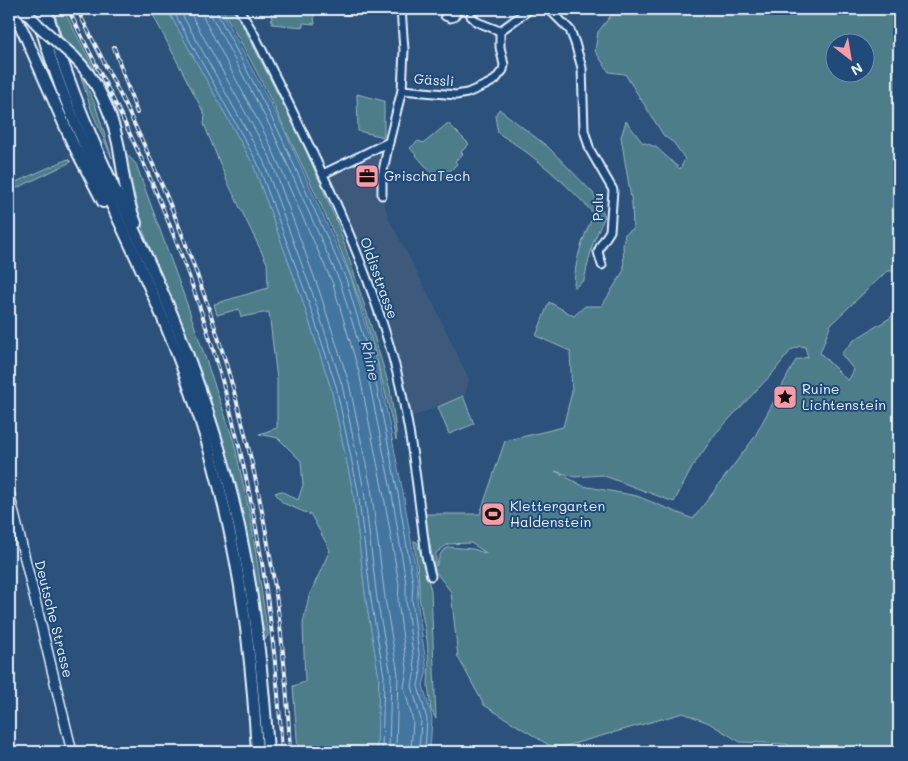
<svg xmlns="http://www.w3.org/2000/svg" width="908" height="761" font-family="Mali,sans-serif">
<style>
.built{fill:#3c5a7d}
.green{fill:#4d7d89;stroke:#9ab7c0;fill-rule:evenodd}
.water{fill:#42759f;stroke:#84a7c3}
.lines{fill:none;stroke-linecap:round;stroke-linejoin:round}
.shore{stroke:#a6bfd4;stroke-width:1}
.minor-casing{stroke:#e8f1f8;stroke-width:11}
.major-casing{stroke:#e8f1f8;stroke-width:12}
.highway-casing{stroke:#e8f1f8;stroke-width:14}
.minor{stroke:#1f4a7a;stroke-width:7}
.major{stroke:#1f4a7a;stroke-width:9}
.highway{stroke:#1f4a7a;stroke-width:10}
.rail-casing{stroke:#e8f1f8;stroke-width:4}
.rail{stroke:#1f4a7a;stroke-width:2;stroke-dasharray:5.5;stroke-linecap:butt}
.highway-bridge-casing{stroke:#e8f1f8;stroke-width:14;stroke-linecap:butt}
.highway-bridge{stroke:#1f4a7a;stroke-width:10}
.labels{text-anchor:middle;stroke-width:4;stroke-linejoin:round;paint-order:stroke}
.street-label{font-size:14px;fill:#e8f1f8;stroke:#1f4a7a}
.poi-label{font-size:14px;fill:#e8f1f8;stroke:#1f4a7a;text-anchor:start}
.water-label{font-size:15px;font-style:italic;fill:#cfdeeb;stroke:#1f4a7a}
</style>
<rect width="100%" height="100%" fill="#2c517b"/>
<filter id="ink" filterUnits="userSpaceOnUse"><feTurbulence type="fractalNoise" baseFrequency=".02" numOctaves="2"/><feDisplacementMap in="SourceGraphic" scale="10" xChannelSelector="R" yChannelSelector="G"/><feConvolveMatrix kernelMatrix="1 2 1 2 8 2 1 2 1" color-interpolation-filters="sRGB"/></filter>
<g filter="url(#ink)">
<polygon class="built" points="376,150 385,155 382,195 389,219 433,303 469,379 465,395 410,418 404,379 398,373 326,176"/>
<g class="green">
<polygon points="53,9 63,9 95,70 88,66 62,38"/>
<polygon points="150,9 167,9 253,164 301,296 331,388 353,491 366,600 379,677 377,752 298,752 293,686 305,682 303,623 309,596 330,550 311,515 283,503 275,493 281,491 298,500 303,485 301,461 278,438 259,434 277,428 277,380 269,312 241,317 239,309 217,315 214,304 268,288 267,263 227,181 204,124 205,115"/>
<path d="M224,9L234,11L245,30L302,141L337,222L368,316L390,389L396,430V440C382,376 366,311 341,251C326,215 309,179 292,144C271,99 249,55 224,13Z"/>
<polygon points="271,9 313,9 315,24 303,23 303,27 272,24"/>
<path d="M616,9H899V271H887L831,324L820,353L848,381L854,370L841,354L854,340L890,318L899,308V752H797L787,744L740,742L709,723L683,713L555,749L484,705L458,657L451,592L435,571L424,514H480L505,441L563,427L572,392L570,351L536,336L549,302L574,316L585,306H602L624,270L623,245L625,234L633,229L632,204L621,137L626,121L642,142L656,147L680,169L685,159L674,143L664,136L625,74L609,72L595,51L598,32ZM836,42H866V72H836ZM800,346L805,347L808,357L796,360L754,438L693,519L637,496L583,486L555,471L575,477L602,475L674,502L693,466L716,433L772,374L791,350ZM471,543L488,554L473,549L448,547L441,553L436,566V553L448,544Z"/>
<polygon points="79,71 95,104 112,158 92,112"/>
<polygon points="357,94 384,101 384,137 358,131"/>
<path d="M499,109L548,147L593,193L605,216L593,243L584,280L574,288C574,262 583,237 594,214C566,183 534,155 498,133L495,116Z"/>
<polygon points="448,123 469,144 461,152 463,154 455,161 457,164 439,182 410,148 418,141 424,143"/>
<polygon points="124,151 136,164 187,304 234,442 251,520 268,635 265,640 239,493 209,394 144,233"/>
<polygon points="68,159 71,162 9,192 9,185"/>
<polygon points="463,396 474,424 449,434 438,407"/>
<polygon points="414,541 417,542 431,590 436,719 431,710 428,685 429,666 427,640 419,597 419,580"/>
</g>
<polygon class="water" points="167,9 220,9 283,127 351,278 378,368 404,498 418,583 417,599 427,671 423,685 432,718 430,752 377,752 379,677 366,600 353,491 331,388 301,296 253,164"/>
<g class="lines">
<g class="shore">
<polyline points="172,9 257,162 306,294 336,386 358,491 371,600 384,676 382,752"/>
<polyline points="179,9 263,160 312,292 342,385 364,490 377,599 391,675 389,752"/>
<polyline points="188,9 270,157 319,290 349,383 371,488 385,598 398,674 396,752"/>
<polyline points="202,9 204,19 266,136 333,284 359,372 385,502 399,584 398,601 407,669 404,687 413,721 411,752"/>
<polyline points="210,9 211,15 273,132 340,282 367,371 393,500 406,583 406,600 415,670 412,686 421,720 419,752"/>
<polyline points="216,9 217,13 278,130 346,279 373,369 399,499 413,583 412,600 421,670 418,686 427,719 425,752"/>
</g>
<g class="minor-casing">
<g id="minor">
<path d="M239,9L253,32C308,142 366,253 397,373C412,433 418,495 426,556L431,576"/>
<polyline points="444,9 445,16 450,18 454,17 458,9"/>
<polyline points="546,9 550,10 570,30 575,43 582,68 584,130 590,150 613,190 610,231 601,245 598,252 602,265"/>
<polyline points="347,10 347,9"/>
<polyline points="471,16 477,22 500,31"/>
<polyline points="402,90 456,95 467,93 486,85 495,80 503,70 504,65 500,47 500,31 530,9"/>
<polyline points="323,174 389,142"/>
<polyline points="382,195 382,176 389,142 402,90 404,50 401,9"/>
</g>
</g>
<g class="major-casing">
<polyline id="major" points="9,493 72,752"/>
</g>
<g class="highway-casing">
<g id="highway">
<polyline points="11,9 24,33 72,142 103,202"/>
<path d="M36,9C64,119 121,217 164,321C193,391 216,464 231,538C246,608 253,681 257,752"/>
<path d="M46,9C63,68 85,125 111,181C134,231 159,280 179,332C198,382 216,433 229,484C252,572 262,662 268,752"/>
<path d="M74,57C98,81 111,111 118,143C123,169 125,197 136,223"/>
</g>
</g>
<use href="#minor" class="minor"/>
<use href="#major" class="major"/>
<use href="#highway" class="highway"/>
<g class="rail-casing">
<g id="rail">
<path d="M68,9C101,75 136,142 164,211C235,384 272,566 282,752"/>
<path d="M77,9C111,76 146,144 174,214C243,385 283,568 290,752"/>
<polyline points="114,47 137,113"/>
</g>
</g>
<use href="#rail" class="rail"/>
<g class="highway-bridge-casing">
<polyline id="highway-bridge" points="23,9 39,26 74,57"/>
</g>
<use href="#highway-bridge" class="highway-bridge"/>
</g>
</g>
<defs>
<g id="office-square" transform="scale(1.25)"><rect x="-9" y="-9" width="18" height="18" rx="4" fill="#ff9aa2" stroke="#1f4a7a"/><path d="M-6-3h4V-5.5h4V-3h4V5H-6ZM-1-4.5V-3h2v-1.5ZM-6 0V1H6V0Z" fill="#111"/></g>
<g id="sight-square" transform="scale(1.25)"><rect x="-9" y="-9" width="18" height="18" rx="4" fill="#ff9aa2" stroke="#1f4a7a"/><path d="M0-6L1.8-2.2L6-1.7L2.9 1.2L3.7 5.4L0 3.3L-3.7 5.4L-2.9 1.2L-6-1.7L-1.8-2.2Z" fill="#111"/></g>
<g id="stadium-square" transform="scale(1.25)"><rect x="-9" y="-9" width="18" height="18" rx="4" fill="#ff9aa2" stroke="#1f4a7a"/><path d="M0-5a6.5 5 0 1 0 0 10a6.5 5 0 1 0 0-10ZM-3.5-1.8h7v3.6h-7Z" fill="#111"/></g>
</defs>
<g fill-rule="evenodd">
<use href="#office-square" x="367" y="176"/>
<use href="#sight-square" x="785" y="397"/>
<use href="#stadium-square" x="493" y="514"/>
</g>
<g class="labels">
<g class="street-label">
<text transform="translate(434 80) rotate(4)" y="5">Gässli</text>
<text transform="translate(598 207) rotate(-90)" y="5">Palu</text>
<text transform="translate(379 278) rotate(70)" y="5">Oldisstrasse</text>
<text transform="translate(54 619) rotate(76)" y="5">Deutsche Strasse</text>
</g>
<g class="poi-label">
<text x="384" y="181">GrischaTech</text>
<text x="802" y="394">Ruine<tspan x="802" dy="16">Lichtenstein</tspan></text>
<text x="510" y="511">Klettergarten<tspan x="510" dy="16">Haldenstein</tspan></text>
</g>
<g class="water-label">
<text transform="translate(370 361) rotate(77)" y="5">Rhine</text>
</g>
</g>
<rect width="908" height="761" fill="none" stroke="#1f4a7a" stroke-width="30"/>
<rect x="15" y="15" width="878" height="731" fill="none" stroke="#e8f1f8" stroke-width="2" filter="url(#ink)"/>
<g transform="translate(850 58) rotate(149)"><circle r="24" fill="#1f4a7a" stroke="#6f8dac"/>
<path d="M0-4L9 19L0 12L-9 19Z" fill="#ff9aa2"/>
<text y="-8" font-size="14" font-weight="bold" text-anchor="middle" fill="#e8f1f8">N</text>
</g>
</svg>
